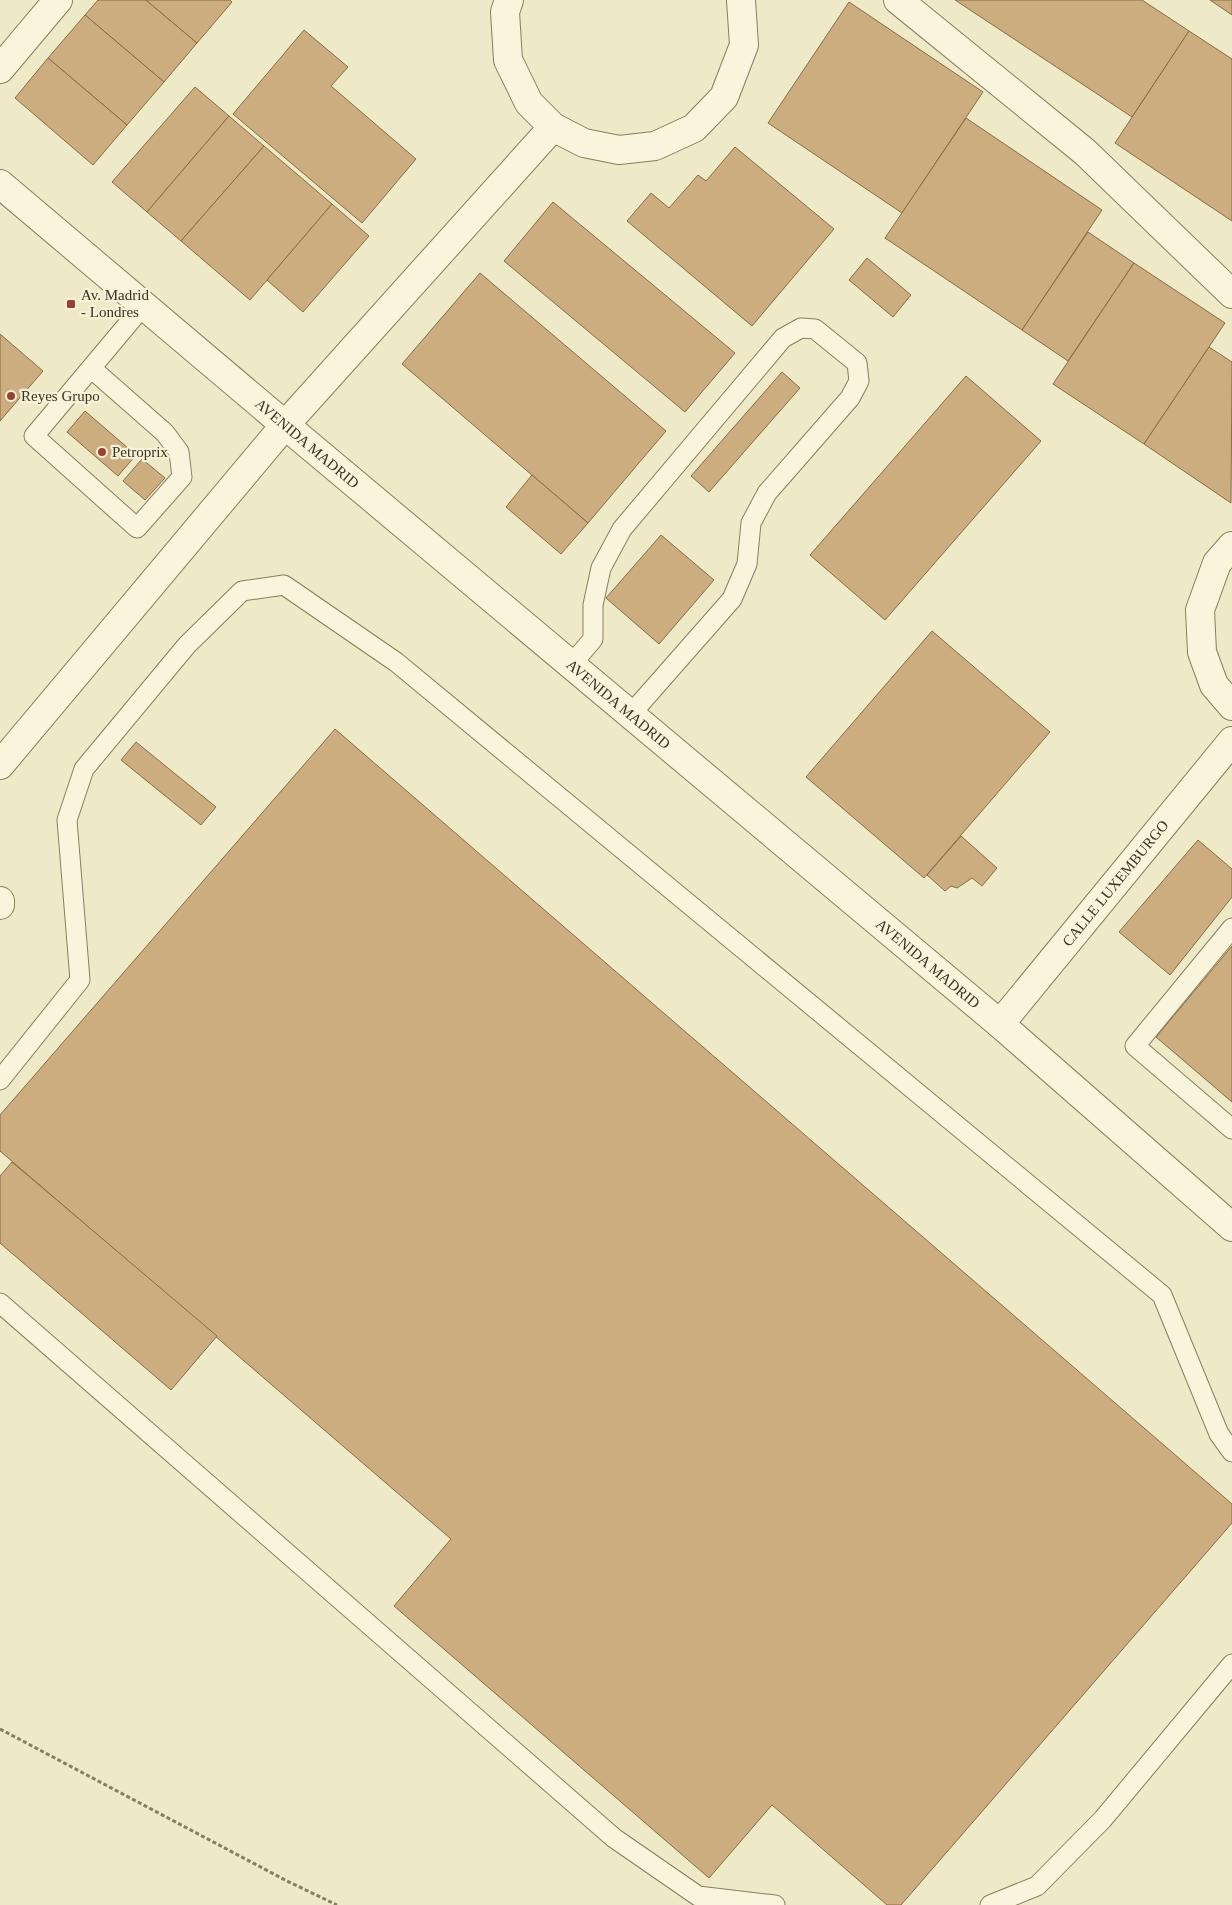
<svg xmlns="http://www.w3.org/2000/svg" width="1232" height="1905" font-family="'Times New Roman',serif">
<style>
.building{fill:#ccad7f;stroke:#896c43}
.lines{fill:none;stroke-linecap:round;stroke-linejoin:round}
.lane-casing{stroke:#8a7d5d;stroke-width:21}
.street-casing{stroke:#8a7d5d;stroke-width:30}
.path{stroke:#8a7d5d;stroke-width:3;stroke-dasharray:4 2.5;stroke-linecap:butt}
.lane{stroke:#f9f5dc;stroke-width:19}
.street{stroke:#f9f5dc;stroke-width:28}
.poi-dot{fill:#99412e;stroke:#f6f2d8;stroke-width:2}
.labels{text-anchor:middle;stroke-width:4.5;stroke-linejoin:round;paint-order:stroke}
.poi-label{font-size:15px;fill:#3b3220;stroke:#f6f2d8;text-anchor:start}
.street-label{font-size:15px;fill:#3b3220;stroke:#f6f2d8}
</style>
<rect width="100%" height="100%" fill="#eeeac8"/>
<g class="building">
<polygon points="98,0 146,0 197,43 164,82 85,15"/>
<polygon points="146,0 230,0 232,2 197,43"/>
<polygon points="955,0 1142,0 1189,31 1132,117"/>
<polygon points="1210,0 1232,0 1232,15"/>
<polygon points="849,2 983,92 902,213 768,123"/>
<polygon points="85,15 164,82 127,125 48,58"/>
<polygon points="304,30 348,67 331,86 416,159 362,223 233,114"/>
<polygon points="1189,31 1232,59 1232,221 1115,143"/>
<polygon points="48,58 127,125 93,165 15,98"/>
<polygon points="195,87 229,116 147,212 112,182"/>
<polygon points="229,116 264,146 181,241 147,212"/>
<polygon points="966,118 1102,210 1022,330 885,238"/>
<polygon points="264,146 332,204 250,300 181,241"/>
<polygon points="735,147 834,229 752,326 627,221 651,193 669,208 698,175 706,181"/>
<polygon points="553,202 735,353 685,412 504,261"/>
<polygon points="332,204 369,236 303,312 267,280"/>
<polygon points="1088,232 1134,263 1068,361 1022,330"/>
<polygon points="867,258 911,295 893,317 849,280"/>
<polygon points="1134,263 1225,323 1144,444 1053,384"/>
<polygon points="480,273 666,431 588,523 402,364"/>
<polygon points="0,334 43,371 0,421"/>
<polygon points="1209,347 1232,362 1231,503 1144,444"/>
<polygon points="782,372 800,388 709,492 691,476"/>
<polygon points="966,376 1041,441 885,620 810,555"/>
<polygon points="85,411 136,455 118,476 67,432"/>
<polygon points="142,459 165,478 145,500 123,481"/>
<polygon points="532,475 588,523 561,554 506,507"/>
<polygon points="661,535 714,580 659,644 606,598"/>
<polygon points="932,631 1050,732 924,878 806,777"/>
<polygon points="335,729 1232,1504 1232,1523 901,1905 887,1905 772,1805 709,1878 394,1606 451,1539 0,1151 0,1115"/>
<polygon points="136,742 216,807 201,825 121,760"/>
<polygon points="961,836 997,868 982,886 972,878 957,888 951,886 945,891 927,875"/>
<polygon points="1198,840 1232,869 1232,897 1170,975 1119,932"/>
<polygon points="1232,946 1232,1102 1156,1037"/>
<polygon points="12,1162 217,1336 171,1390 0,1243 0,1176"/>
</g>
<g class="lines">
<g class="lane-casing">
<g id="lane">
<polyline points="91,368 165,433 179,452 182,477 137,528 34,436 143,306"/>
<polyline points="571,665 593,639 593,605 601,568 622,529 783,338 801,328 815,329 857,363 859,381 850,398 767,493 751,523 747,564 732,599 630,715"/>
<polyline points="1232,928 1135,1046 1232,1129"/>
<polyline points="0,1080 80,980 67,820 84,769 187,645 242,591 284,585 396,662 1162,1295 1219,1434 1232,1452"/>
<polyline points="0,1303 614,1838 698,1896 775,1905"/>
<polyline points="990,1905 1037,1886 1103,1819 1232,1664"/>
</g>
</g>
<g class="street-casing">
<g id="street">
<polyline points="509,0 505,12 508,60 529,103 553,127 584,143 619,150 655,146 694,128 724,97 744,45 741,0"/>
<polyline points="898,0 1085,152 1232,294"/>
<polyline points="0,69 58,0"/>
<path id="s1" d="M0,184L285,425L1000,1024L1232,1227"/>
<polyline points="1232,546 1217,563 1200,610 1202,652 1214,685 1232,706"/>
<polyline points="0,765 285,425 553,127"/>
<polyline points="0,901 0,905"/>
<path id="s2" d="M1000,1024L1232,741"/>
</g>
</g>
<polyline class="path" points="0,1729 287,1881 337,1905"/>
<use href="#lane" class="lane"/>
<use href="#street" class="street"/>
</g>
<g class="poi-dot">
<rect x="66" y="299" width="10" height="10" rx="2.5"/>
<circle cx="11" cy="396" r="5"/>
<circle cx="102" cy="452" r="5"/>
</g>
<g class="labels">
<g class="poi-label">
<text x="81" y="300">Av. Madrid<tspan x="81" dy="17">- Londres</tspan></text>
<text x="21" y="401">Reyes Grupo</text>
<text x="112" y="457">Petroprix</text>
</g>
<g class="street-label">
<text dy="5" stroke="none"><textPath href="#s1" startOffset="402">AVENIDA MADRID</textPath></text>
<text dy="5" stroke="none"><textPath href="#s1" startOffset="808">AVENIDA MADRID</textPath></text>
<text dy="5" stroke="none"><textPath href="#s2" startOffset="182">CALLE LUXEMBURGO</textPath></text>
<text dy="5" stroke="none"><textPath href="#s1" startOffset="1212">AVENIDA MADRID</textPath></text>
</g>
</g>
</svg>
